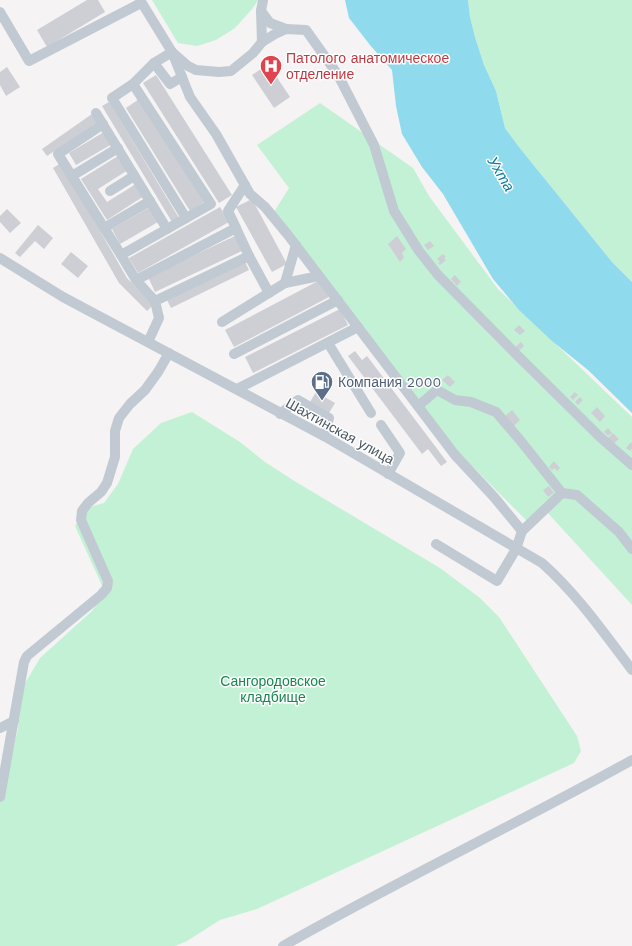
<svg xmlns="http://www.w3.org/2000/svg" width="632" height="946" font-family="'Work Sans',sans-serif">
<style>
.green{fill:#c3f1d5}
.water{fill:#90daee}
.building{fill:#cdcfd5}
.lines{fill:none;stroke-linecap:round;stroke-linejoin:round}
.minor{stroke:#c1cad2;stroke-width:10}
.labels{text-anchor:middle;stroke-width:3;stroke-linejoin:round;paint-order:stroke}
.health-label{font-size:14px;fill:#be3a42;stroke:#fff;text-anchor:start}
.service-label{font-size:14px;fill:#4e5e75;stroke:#fff;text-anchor:start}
.street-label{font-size:14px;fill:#4a5661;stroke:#fff}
.park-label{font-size:14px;fill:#17864f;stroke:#fff}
.water-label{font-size:15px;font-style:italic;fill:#0c7c9b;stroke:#fff}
</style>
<rect width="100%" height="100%" fill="#f5f3f3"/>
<g class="green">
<polygon points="152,0 258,0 253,8 235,28 216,40 197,46 178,43"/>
<polygon points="468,0 632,0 632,282 612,262 519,147 505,128 496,91 484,65 475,37 470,17"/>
<polygon points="320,103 413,168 429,196 498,289 632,417 632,605 546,511 531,525 460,454 274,212 289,188 257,145"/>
<polygon points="192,412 240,442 265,462 296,482 440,568 480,598 499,617 577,736 581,751 574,763 257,909 220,920 187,941 175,946 0,946 0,800 18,729 20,692 40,658 92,611 105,592 75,526 86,508 104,503 118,484 133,449 161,423"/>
</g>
<polygon class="water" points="345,0 468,0 470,17 475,37 484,65 496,91 505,128 519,147 612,262 632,282 632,413 588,370 552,341 519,310 493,279 443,194 422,167 402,134 396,106 392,70 370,45 349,18"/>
<g class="building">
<polygon points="87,0 98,0 105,12 47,47 37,30"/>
<polygon points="268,64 290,97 274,108 252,75"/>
<polygon points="7,67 20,87 6,96 0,85 0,72"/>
<polygon points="156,75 232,195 219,203 143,83"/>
<polygon points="139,99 204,202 190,211 126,108"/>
<polygon points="109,102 179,218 172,222 102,106"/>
<polygon points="92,114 97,122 47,156 42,149"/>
<polygon points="104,132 112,144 76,165 69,153"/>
<polygon points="118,156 128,170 98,189 107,202 136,184 144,196 107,220 81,179"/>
<polygon points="61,163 127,278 153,305 147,311 119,283 53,168"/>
<polygon points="252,199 287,264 272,272 236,207"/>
<polygon points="150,207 158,222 120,244 112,229"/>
<polygon points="220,207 229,222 138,273 129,258"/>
<polygon points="7,209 21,223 10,233 0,222 0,216"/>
<polygon points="38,225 53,238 44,249 35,241 20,257 15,253"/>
<polygon points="237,235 244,250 155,292 148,277"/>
<polygon points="397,236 406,249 402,253 404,258 400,262 388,244"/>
<polygon points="430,241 434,246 428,250 424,245"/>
<polygon points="71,252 88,266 78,278 61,264"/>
<polygon points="443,254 446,257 444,258 446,260 440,265 438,263 440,262 437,259"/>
<polygon points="245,262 249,270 171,308 167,300"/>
<polygon points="455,275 461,282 457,286 451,279"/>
<polygon points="320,280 329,297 234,347 225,330"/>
<polygon points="340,309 348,325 253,373 245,357"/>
<polygon points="519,325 525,331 520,335 514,330"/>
<polygon points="521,342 524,346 517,353 513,349"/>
<polygon points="355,351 362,360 367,356 447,462 441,466 428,449 422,454 348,356"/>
<polygon points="448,375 455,382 450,387 442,380"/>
<polygon points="316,392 335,403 329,413 310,402"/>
<polygon points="575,392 578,395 573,400 570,397"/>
<polygon points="580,397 583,400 578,405 575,402"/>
<polygon points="597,407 605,416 600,422 591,413"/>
<polygon points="512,410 520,420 513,427 504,417"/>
<polygon points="608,428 612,433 608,436 604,432"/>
<polygon points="613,433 619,439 613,444 607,439"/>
<polygon points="631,442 632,444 632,449 630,451 626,448"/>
<polygon points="554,461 560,468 557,471 555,468 552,470 549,467"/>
<polygon points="549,486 554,493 548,497 543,490"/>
</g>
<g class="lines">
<g class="minor">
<polyline points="140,0 172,52 190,97 216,134 250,194 265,207 288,235 455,455 494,497 522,531 516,549 497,581 436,544"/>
<polyline points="263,0 261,11 270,23 286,29"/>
<polyline points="261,11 262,42"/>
<polyline points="0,12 29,61 141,3"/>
<polyline points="173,53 188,66 196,70 219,72 231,71 253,53 262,42 275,34 286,29 306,30 338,75 374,145 394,211 419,251 438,275 516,354 600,437 632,465"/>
<polyline points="154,63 172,52"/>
<polyline points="133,84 112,98 186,218"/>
<polyline points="96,113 167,229"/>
<polyline points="103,124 58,154 121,255"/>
<polyline points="72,176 118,148"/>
<polyline points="110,191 134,176"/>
<polyline points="104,228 150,201"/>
<polyline points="236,228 228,211 245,185"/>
<path d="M0,258L63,297L324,436L542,563C577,594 604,633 632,670"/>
<polyline points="136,280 121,255 211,204 133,84 154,63 170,84 182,77"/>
<polyline points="285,283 296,245"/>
<polyline points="155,301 136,280 236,228 249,256"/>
<polyline points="222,322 285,283 319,276"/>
<polyline points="148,342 159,318 155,301 249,256 269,293"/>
<polyline points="328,343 371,413"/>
<polyline points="234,354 338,300"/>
<polyline points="237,389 358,327"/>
<polyline points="418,406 437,390 455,400 471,402 496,412 520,440 562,493"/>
<polyline points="280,414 298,400 329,418 324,436"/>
<polyline points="381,425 400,453 388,474"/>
<polyline points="522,531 562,493 577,495 619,532 632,549"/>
<polyline points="0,728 14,721"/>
<polyline points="0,797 24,662 27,656 101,595 107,588 108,581 81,520 82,511 88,503 101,492 107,483 115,457 115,431 119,418 130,404 145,390 158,372 169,353"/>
<path d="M283,946C397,881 517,824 632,760"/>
</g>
</g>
<defs>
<g id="hospital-pin" transform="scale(1.15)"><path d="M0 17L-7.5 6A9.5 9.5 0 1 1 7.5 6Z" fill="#e0444e" stroke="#fff"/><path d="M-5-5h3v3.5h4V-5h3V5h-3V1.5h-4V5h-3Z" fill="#fff"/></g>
<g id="fuel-pin" transform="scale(1.15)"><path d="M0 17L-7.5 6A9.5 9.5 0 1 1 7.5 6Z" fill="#5c6f8a" stroke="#fff"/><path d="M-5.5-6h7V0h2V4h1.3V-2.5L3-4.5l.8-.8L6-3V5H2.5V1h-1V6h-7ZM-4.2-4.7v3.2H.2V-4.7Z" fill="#fff"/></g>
</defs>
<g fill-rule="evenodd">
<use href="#hospital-pin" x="271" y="66"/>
<use href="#fuel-pin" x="322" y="382"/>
</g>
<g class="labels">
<g class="health-label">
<text x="286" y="63">Патолого анатомическое<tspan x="286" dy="16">отделение</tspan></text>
</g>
<g class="service-label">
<text x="338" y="387">Компания 2000</text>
</g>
<g class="street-label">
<text transform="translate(340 431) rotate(29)" y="5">Шахтинская улица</text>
</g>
<g class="park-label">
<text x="273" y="686">Сангородовское<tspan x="273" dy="16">кладбище</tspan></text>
</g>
<g class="water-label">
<text transform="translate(501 174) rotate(59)" y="5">Ухта</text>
</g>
</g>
</svg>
